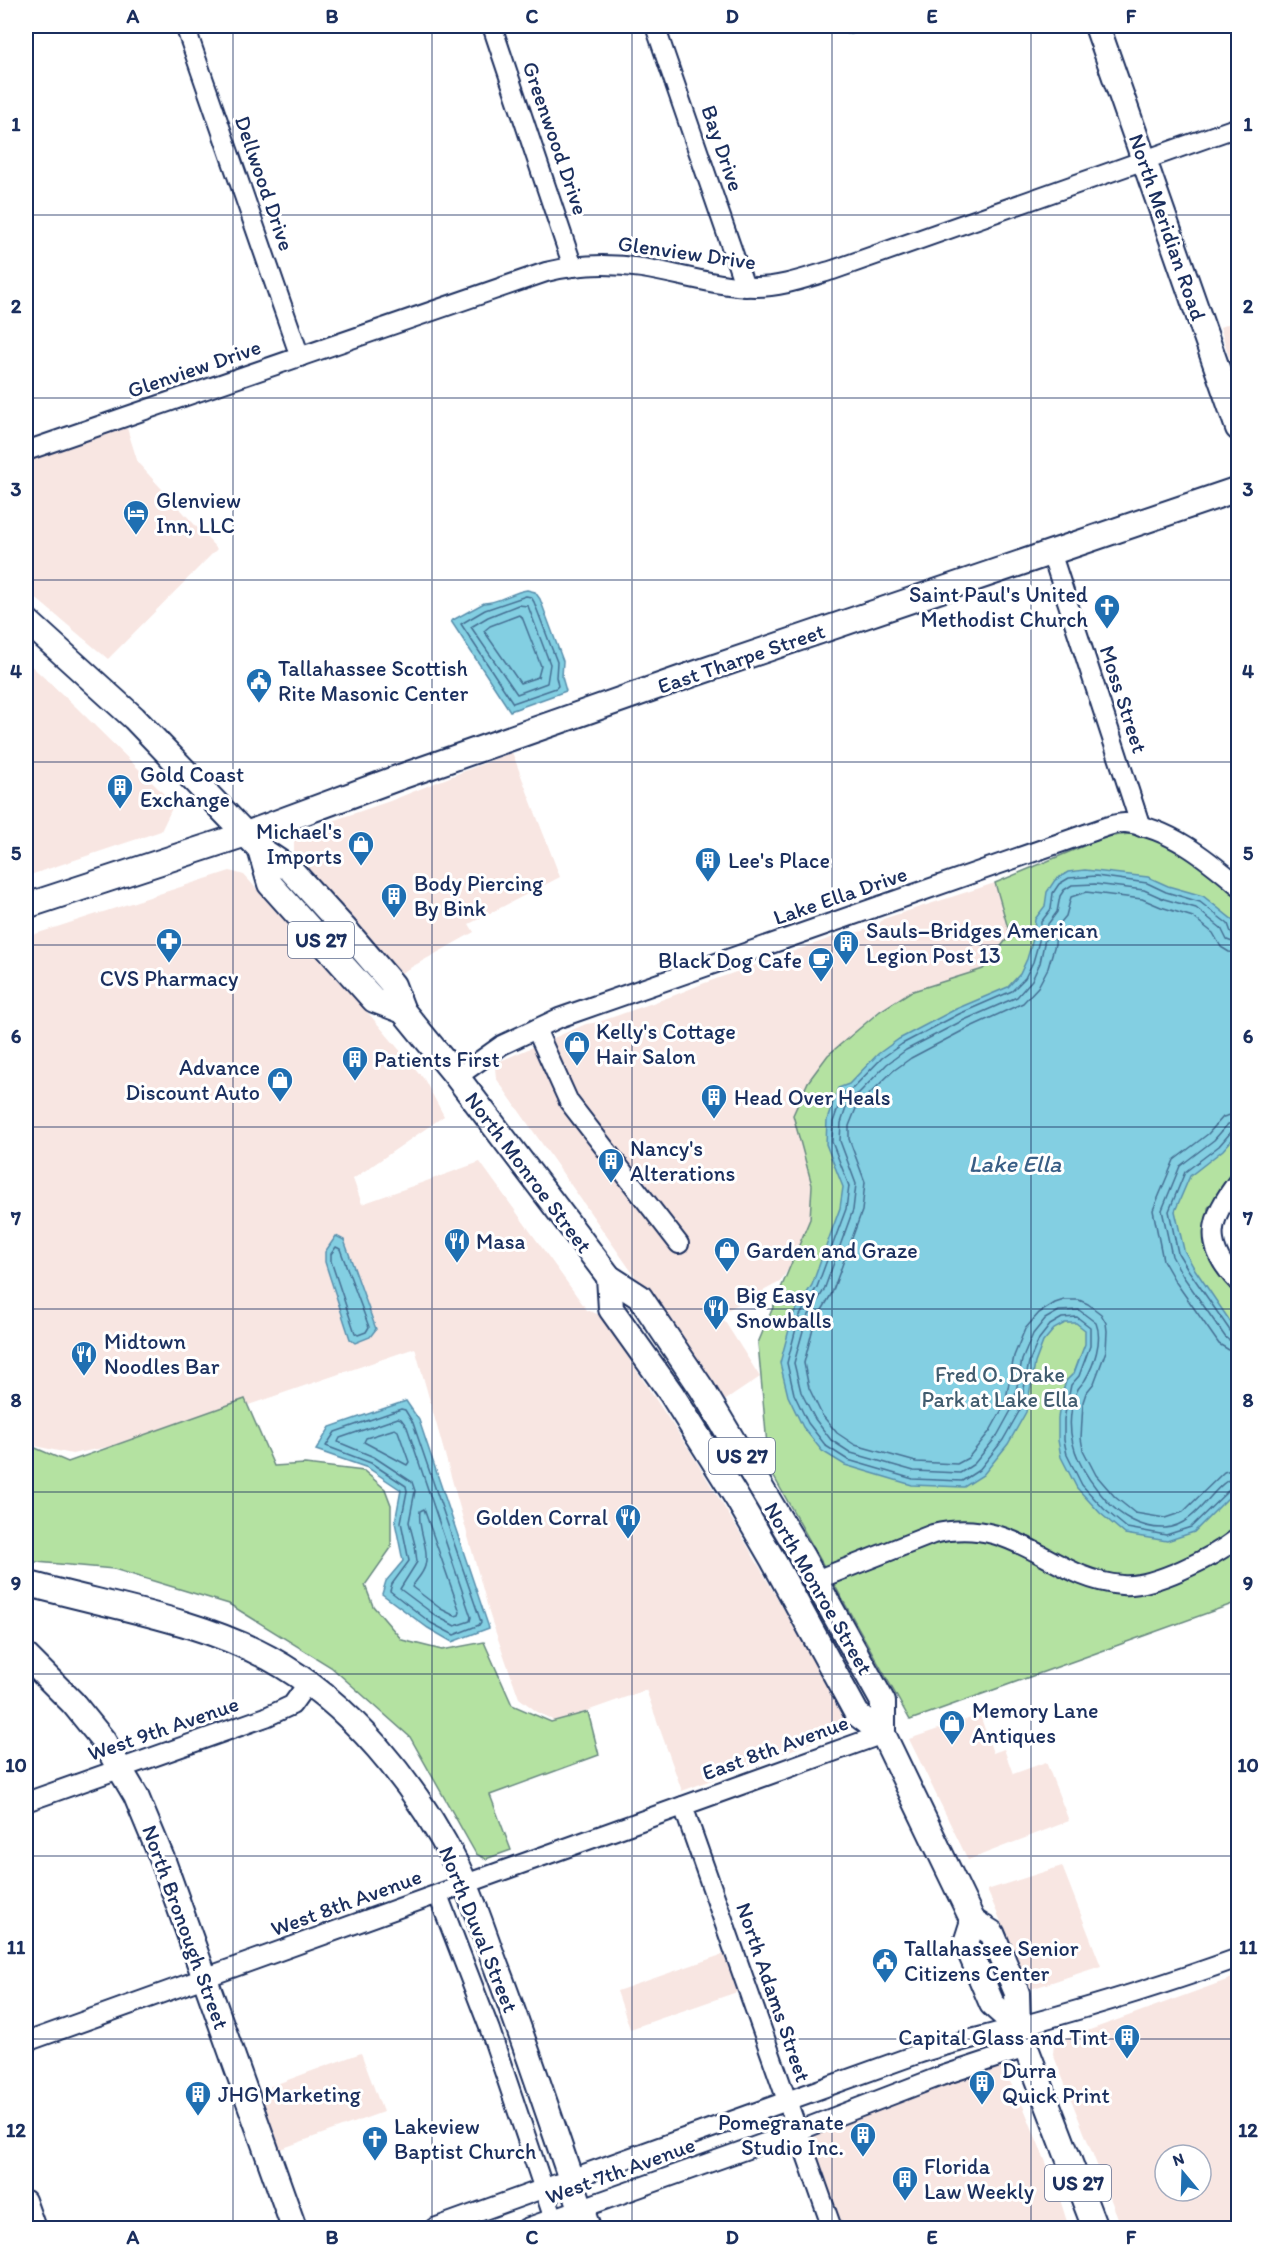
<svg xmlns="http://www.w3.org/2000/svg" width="1264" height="2254" font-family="Itim,sans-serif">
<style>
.built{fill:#f8e6e2;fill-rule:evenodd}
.green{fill:#b4e2a1;stroke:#688880;stroke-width:1.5}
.water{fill:#83cfe2;stroke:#598fad;stroke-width:1.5}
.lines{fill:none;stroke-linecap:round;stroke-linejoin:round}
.shore{stroke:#456f93;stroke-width:1.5}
.minor-casing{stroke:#1b2f5e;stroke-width:22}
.major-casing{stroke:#1b2f5e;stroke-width:28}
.minor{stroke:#fff;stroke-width:18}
.major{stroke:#fff;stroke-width:24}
.grid{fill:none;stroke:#1b2f5e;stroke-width:1.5;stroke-opacity:0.55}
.labels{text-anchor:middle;stroke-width:6;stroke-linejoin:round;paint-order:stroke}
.shield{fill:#fff;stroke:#5f6d8e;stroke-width:1.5}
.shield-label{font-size:21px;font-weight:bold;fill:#1b2f5e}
.street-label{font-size:22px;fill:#1b2f5e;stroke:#fff}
.poi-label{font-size:22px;fill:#1b2f5e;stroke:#fff;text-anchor:start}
.park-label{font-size:22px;fill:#415c6f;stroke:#fff}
.water-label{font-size:24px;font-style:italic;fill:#3a5f86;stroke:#fff}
.neatline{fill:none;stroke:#1b2f5e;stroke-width:2}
.grid-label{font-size:20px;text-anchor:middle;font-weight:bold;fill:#1b2f5e}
</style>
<rect width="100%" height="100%" fill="#fff"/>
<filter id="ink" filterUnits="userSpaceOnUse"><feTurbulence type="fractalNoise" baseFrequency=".0167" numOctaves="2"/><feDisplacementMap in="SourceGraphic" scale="12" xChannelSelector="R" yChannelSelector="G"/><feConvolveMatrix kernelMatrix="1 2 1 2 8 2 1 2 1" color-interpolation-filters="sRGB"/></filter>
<g filter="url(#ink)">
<g class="built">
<polygon points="1238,320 1238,387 1220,327"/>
<polygon points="126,425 138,463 217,549 108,659 26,590 26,457"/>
<polygon points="26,661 76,707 174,804 161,831 27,876 26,871"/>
<polygon points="512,752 560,877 469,924 474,932 401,973 294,854 294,834 390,801"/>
<polygon points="230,871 244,875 353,995 424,1079 444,1116 353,1179 362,1204 480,1162 587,1310 600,1315 690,1451 740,1533 799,1636 843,1718 845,1722 842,1731 682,1791 646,1690 556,1722 536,1711 519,1698 492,1622 415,1348 167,1433 133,1442 72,1454 26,1444 26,937"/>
<polygon points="995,883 1010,935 983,970 910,992 880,1010 828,1055 793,1115 812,1185 810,1219 792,1263 780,1282 720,1314 760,1377 723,1402 496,1078 495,1068 498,1062 586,1024 599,1022 675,995 702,984 845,933 859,932 878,925 883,919"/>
<polygon points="980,1715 993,1753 1004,1749 1013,1774 1046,1762 1069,1821 968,1860 909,1739"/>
<polygon points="1062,1866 1101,1966 1031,1989 987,1890"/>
<polygon points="724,1954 737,1992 630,2029 617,1991"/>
<path d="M1238,1976V2228H1122L1053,2054L1054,2043ZM1165,2155H1201V2191H1165Z"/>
<polygon points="361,2053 383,2112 275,2151 255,2092"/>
<polygon points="993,2066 1003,2069 1023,2106 1056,2187 1069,2228 842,2228 810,2143 811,2136 816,2131"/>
</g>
<g class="green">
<path d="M1129,834C1170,838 1212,868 1238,899V1167L1208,1208L1206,1226L1211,1259L1217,1271L1238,1294V1602L910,1720L769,1468L758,1343L810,1219L812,1185L793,1115L808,1082L828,1055L880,1011L910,992L983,969L1010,935L995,883L1105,837Z"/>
<polygon points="245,1399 274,1466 305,1464 364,1471 385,1489 391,1505 391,1548 365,1585 373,1606 402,1640 442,1650 484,1642 512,1705 551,1722 588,1712 599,1755 490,1795 511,1850 486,1859 476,1854 410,1737 331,1667 229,1604 114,1569 26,1561 26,1444 68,1462"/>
</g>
<g class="water">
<polygon points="823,26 904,26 850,34 825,28"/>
<path d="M527,590L535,592L540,599L563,661L562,677L566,691L510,711L451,621L484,603C499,603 512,592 527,590Z"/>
<polygon points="1085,870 1148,877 1168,886 1203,896 1234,921 1236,931 1238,932 1238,1133 1223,1150 1190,1176 1175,1211 1184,1250 1194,1268 1238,1333 1238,1488 1194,1532 1167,1541 1125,1534 1100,1513 1077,1488 1061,1457 1058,1440 1058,1418 1061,1398 1066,1381 1074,1373 1080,1357 1085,1344 1085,1330 1076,1323 1065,1323 1054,1329 1043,1342 1035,1363 1026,1412 1008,1444 983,1475 964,1487 912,1485 845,1465 822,1451 803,1427 788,1396 780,1363 793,1315 812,1285 840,1208 843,1187 826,1144 827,1120 838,1088 849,1084 878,1054 899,1039 956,1009 1008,987 1020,974 1027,959 1033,939 1035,919 1045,906 1047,892 1055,880 1068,872"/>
<polygon points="336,1236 344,1240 376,1329 370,1337 355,1343 350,1339 325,1262 325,1252"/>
<polygon points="406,1401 419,1420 489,1628 452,1642 428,1628 382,1594 386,1581 403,1561 395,1522 401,1490 368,1468 316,1450 330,1427"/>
</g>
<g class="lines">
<g class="shore">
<polygon points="526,596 531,597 534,602 557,662 556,677 558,686 556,688 513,703 461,624 485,610"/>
<polygon points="518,605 528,606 550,664 547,683 517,694 471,627 488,617"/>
<polygon points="519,615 522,617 541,666 538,677 520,683 484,631 490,626"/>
<polyline points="1238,936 1232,935 1228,924 1200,902 1166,892 1147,883 1096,876 1069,878 1059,884 1053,893 1051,909 1041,922 1039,941 1033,962 1025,978 1012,991 959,1014 902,1044 882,1058 853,1088 843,1093 833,1122 832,1142 849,1186 846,1209 817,1287 799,1317 787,1363 794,1394 808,1423 826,1446 848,1460 913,1479 962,1481 979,1470 1003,1440 1020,1410 1029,1362 1039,1339 1050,1325 1062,1318 1077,1317 1090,1327 1090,1346 1079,1376 1071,1385 1064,1419 1064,1440 1067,1455 1082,1485 1104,1509 1127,1528 1166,1535 1191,1527 1232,1487 1238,1485"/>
<path d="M1238,944L1227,940L1221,928L1196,908L1164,899L1144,890L1095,884L1072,885L1064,890L1060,896L1057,912L1048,924L1040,963L1032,980L1017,997L962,1021L906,1050L887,1064L859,1093L849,1099L841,1123L840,1141L856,1184L853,1210L824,1290L806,1320L794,1363L801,1392L815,1419L831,1440L851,1453L914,1471L960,1473L974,1464L997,1436L1013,1407L1022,1360L1033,1334L1045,1319L1059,1311L1079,1310L1096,1323C1103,1340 1094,1365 1085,1380C1083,1384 1079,1386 1077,1391C1060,1432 1078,1469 1105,1499C1120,1516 1141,1529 1165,1528C1199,1526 1215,1478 1238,1477"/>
<polyline points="1238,953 1229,952 1221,947 1213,933 1193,917 1161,907 1142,899 1086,892 1071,897 1066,916 1056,928 1055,944 1048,968 1038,987 1023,1003 966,1029 911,1058 893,1071 857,1106 849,1126 849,1139 865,1182 862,1211 832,1293 814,1324 804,1363 809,1388 822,1415 837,1433 855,1445 916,1462 957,1464 968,1458 990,1431 1005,1404 1014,1356 1025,1329 1039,1313 1055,1303 1064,1300 1079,1300 1088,1304 1101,1314 1106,1323 1107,1331 1106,1351 1094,1383 1086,1393 1083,1402 1081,1438 1083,1450 1096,1475 1115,1497 1135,1513 1165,1518 1183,1512 1224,1472 1238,1468"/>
<polyline points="1238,1113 1223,1117 1208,1134 1174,1160 1153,1210 1163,1260 1175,1281 1219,1344 1229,1350 1238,1352"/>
<polyline points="1238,1122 1228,1124 1214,1140 1180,1166 1162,1210 1172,1256 1183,1276 1226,1338 1232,1342 1238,1342"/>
<polyline points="1238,1129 1232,1131 1219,1146 1185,1172 1169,1211 1178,1253 1189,1271 1231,1332 1238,1335"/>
<polygon points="336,1247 340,1249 369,1327 366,1332 358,1335 355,1333 331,1261 331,1254"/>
<polygon points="401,1409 405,1410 413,1423 481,1622 479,1625 454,1635 431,1623 390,1591 392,1584 409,1561 401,1522 407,1491 406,1486 371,1463 326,1446 335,1432"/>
<polygon points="398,1418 401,1419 407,1427 471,1617 470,1621 455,1626 436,1616 400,1589 417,1562 415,1545 409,1522 415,1491 412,1482 374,1457 338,1442 340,1438"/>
<polygon points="395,1429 398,1431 409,1462 407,1465 364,1442 366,1438"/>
<path d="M424,1509L460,1612L459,1615L455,1616L441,1609L412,1587C416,1580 423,1574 425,1566C430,1547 417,1530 420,1511Z"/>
</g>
<g class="minor-casing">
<g id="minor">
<polyline points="185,26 300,357"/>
<polyline points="492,26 573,267"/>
<polyline points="655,26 745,287"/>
<path d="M26,451L546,272C577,264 610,263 642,268C680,274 718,287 756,287C783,287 808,277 833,270L1238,127"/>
<polyline points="1051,552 1141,827"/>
<polyline points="536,1029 569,1102 679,1244"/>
<path d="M457,1077L502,1045L559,1018L1094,831C1103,828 1116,822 1126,823C1169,828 1206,858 1238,885"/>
<path d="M1238,1181C1209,1219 1202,1245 1238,1282"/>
<path d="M816,1580L933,1534C1016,1514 1050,1579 1122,1585C1153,1588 1213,1557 1238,1538"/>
<polyline points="26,1802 266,1717 292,1705 307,1684"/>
<polyline points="683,1806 832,2228"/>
<polyline points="438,1895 490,2030 557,2228"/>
<polyline points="26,2042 883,1734"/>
<polyline points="26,2200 36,2228"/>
<path d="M434,2228L915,2055C950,2043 985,2036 1021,2026C1094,2006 1167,1984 1238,1958"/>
<polyline points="526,2228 798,2131 941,2076 1026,2048"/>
</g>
</g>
<g class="major-casing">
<g id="major">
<polyline points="1097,26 1238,428"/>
<polyline points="26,620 134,718 260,849 290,869 344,928 393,985 403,1011 457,1077 609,1277 640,1297 702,1389 803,1558 883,1702 883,1734"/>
<polyline points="260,849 270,884 374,1000 403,1011"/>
<polyline points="26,906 246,834 400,777 685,677 1238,489"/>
<polyline points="609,1277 611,1309 671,1393 737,1498 773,1560 857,1714 883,1734 973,1921 992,1933 1017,1993 1018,2027 1095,2228"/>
<path d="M26,1583C107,1606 194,1618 269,1658C350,1702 416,1785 457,1866C474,1900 485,1938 499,1974C531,2058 558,2144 588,2228"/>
<polyline points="26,1656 73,1703 103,1740 136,1796 163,1861 294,2228"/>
<polyline points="973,1921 966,1943 992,2004 1018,2027"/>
</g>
</g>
<use href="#minor" class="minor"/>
<use href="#major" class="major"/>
</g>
</g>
<path class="grid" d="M233,26V2228M432,26V2228M632,26V2228M832,26V2228M1031,26V2228M26,215H1238M26,398H1238M26,580H1238M26,762H1238M26,945H1238M26,1127H1238M26,1309H1238M26,1492H1238M26,1674H1238M26,1856H1238M26,2039H1238"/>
<defs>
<g id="hotel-pin" transform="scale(1.35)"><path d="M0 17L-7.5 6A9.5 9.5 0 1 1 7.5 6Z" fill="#1f6fb2" stroke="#fff"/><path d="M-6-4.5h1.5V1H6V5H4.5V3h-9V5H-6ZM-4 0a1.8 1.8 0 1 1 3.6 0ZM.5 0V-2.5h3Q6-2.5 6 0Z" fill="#fff"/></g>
<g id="church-pin" transform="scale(1.35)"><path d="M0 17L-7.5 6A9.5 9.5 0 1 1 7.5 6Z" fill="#1f6fb2" stroke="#fff"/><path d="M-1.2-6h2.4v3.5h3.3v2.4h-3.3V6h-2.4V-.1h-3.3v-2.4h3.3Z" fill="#fff"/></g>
<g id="civic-pin" transform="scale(1.35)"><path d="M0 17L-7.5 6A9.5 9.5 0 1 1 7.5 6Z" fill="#1f6fb2" stroke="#fff"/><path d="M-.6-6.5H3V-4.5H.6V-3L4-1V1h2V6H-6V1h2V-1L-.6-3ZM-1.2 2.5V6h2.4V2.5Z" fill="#fff"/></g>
<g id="building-pin" transform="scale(1.35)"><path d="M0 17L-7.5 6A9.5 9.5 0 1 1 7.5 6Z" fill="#1f6fb2" stroke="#fff"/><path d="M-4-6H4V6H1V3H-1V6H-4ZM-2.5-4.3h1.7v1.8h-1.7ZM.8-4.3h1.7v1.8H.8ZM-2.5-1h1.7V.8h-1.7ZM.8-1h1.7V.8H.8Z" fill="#fff"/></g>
<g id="shop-pin" transform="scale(1.35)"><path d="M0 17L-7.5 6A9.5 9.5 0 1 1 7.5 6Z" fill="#1f6fb2" stroke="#fff"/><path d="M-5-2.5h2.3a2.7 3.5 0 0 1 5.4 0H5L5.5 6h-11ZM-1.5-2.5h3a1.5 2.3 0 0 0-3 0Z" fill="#fff"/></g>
<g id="pharmacy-pin" transform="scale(1.35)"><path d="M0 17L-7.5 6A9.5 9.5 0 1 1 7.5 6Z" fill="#1f6fb2" stroke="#fff"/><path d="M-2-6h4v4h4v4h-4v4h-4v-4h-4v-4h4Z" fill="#fff"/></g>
<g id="cafe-pin" transform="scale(1.35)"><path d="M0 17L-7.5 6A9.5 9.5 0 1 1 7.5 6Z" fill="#1f6fb2" stroke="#fff"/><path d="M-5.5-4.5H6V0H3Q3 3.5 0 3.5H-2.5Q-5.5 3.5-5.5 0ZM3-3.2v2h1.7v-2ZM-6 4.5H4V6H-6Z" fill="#fff"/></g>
<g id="restaurant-pin" transform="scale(1.35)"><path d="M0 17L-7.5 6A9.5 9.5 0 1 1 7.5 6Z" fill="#1f6fb2" stroke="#fff"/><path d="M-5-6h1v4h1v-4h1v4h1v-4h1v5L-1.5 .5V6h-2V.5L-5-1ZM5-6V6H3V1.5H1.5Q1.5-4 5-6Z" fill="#fff"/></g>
</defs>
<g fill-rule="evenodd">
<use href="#hotel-pin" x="136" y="513"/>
<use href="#church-pin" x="1107" y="607"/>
<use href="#civic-pin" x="259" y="681"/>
<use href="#building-pin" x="120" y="787"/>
<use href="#shop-pin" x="361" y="844"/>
<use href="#building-pin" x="708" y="860"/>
<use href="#building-pin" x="394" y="896"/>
<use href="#pharmacy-pin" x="169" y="941"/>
<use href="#building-pin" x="846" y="943"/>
<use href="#cafe-pin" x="821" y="960"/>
<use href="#shop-pin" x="577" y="1044"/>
<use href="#building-pin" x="355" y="1059"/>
<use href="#shop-pin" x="280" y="1080"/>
<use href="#building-pin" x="714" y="1097"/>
<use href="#building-pin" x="611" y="1161"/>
<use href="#restaurant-pin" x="457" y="1241"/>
<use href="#shop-pin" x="727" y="1250"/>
<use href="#restaurant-pin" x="716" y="1308"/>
<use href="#restaurant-pin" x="84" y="1354"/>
<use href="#restaurant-pin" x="628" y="1517"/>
<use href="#shop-pin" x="952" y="1723"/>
<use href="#civic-pin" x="885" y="1961"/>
<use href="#building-pin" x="1127" y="2037"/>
<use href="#building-pin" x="982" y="2083"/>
<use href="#building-pin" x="198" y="2094"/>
<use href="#building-pin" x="863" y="2135"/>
<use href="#church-pin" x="375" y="2139"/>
<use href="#building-pin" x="905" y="2179"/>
</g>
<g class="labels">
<g class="shield">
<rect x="288" y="922" width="66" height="36" rx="4.5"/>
<rect x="709" y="1438" width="66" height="36" rx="4.5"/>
<rect x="1045" y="2165" width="66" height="36" rx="4.5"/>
</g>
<g class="shield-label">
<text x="321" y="947">US 27</text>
<text x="742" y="1463">US 27</text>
<text x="1078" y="2190">US 27</text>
</g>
<g class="street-label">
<text transform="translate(556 138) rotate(71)" y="8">Greenwood Drive</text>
<text transform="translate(723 148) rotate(71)" y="8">Bay Drive</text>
<text transform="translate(265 183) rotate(71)" y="8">Dellwood Drive</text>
<text transform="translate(1168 227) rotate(71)" y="8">North Meridian Road</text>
<text transform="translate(687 252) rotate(8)" y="8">Glenview Drive</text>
<text transform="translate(194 368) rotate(-19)" y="8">Glenview Drive</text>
<text transform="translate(741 658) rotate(-19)" y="8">East Tharpe Street</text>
<text transform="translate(1124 699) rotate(72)" y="8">Moss Street</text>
<text transform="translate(840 895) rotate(-19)" y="8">Lake Ella Drive</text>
<text transform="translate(529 1172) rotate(53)" y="8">North Monroe Street</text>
<text transform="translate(819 1588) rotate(60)" y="8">North Monroe Street</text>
<text transform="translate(163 1728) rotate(-19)" y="8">West 9th Avenue</text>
<text transform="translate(775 1747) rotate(-20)" y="8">East 8th Avenue</text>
<text transform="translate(346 1902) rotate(-20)" y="8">West 8th Avenue</text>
<text transform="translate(186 1927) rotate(70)" y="8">North Bronough Street</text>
<text transform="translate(479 1929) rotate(68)" y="8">North Duval Street</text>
<text transform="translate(774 1992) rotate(71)" y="8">North Adams Street</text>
<text transform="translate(620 2170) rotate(-20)" y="8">West 7th Avenue</text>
</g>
<g class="poi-label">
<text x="156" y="508">Glenview<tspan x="156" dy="25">Inn, LLC</tspan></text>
<text x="1088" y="602" text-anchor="end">Saint Paul's United<tspan x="1088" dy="25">Methodist Church</tspan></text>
<text x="278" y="676">Tallahassee Scottish<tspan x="278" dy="25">Rite Masonic Center</tspan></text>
<text x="140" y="782">Gold Coast<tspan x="140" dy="25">Exchange</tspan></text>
<text x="342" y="839" text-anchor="end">Michael's<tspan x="342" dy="25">Imports</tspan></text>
<text x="728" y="868">Lee's Place</text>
<text x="414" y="891">Body Piercing<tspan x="414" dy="25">By Bink</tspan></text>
<text x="866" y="938">Sauls–Bridges American<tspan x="866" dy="25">Legion Post 13</tspan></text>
<text x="802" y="968" text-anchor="end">Black Dog Cafe</text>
<text x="169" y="986" text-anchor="middle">CVS Pharmacy</text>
<text x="596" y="1039">Kelly's Cottage<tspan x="596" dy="25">Hair Salon</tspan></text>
<text x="374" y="1067">Patients First</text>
<text x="260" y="1075" text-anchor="end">Advance<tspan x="260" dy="25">Discount Auto</tspan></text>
<text x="734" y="1105">Head Over Heals</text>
<text x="630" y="1156">Nancy's<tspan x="630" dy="25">Alterations</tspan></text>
<text x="476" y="1249">Masa</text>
<text x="746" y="1258">Garden and Graze</text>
<text x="736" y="1303">Big Easy<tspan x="736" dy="25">Snowballs</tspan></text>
<text x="104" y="1349">Midtown<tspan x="104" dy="25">Noodles Bar</tspan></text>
<text x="608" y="1525" text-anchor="end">Golden Corral</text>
<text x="972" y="1718">Memory Lane<tspan x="972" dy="25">Antiques</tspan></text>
<text x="904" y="1956">Tallahassee Senior<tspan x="904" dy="25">Citizens Center</tspan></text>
<text x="1108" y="2045" text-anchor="end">Capital Glass and Tint</text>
<text x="1002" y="2078">Durra<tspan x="1002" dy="25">Quick Print</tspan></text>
<text x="218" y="2102">JHG Marketing</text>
<text x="844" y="2130" text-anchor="end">Pomegranate<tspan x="844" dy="25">Studio Inc.</tspan></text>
<text x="394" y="2134">Lakeview<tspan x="394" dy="25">Baptist Church</tspan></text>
<text x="924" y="2174">Florida<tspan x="924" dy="25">Law Weekly</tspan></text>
</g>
<g class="park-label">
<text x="1000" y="1382">Fred O. Drake<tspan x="1000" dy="25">Park at Lake Ella</tspan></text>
</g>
<g class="water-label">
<text x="1015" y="1172">Lake Ella</text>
</g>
</g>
<rect width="1264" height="2254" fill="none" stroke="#fff" stroke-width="66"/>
<g transform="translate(1183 2173) rotate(341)"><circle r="28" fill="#ffffff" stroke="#a4acbf" stroke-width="1.5"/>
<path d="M0-4.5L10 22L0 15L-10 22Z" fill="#1f6fb2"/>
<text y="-9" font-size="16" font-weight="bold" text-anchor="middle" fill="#1b2f5e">N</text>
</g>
<rect x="33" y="33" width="1198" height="2188" class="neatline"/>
<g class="grid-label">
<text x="133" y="23">A</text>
<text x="332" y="23">B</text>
<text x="532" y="23">C</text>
<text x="732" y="23">D</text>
<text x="932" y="23">E</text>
<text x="1131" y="23">F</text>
<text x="16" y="131">1</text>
<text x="1248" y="131">1</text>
<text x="16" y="313">2</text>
<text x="1248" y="313">2</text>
<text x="16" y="496">3</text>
<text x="1248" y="496">3</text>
<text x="16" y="678">4</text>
<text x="1248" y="678">4</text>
<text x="16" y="860">5</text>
<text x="1248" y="860">5</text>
<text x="16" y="1043">6</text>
<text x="1248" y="1043">6</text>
<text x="16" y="1225">7</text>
<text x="1248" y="1225">7</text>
<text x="16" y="1407">8</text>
<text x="1248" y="1407">8</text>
<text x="16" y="1590">9</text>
<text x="1248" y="1590">9</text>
<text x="16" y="1772">10</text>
<text x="1248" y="1772">10</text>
<text x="16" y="1954">11</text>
<text x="1248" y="1954">11</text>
<text x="16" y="2137">12</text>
<text x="1248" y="2137">12</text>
<text x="133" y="2244">A</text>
<text x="332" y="2244">B</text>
<text x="532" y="2244">C</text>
<text x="732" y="2244">D</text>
<text x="932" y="2244">E</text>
<text x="1131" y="2244">F</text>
</g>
</svg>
